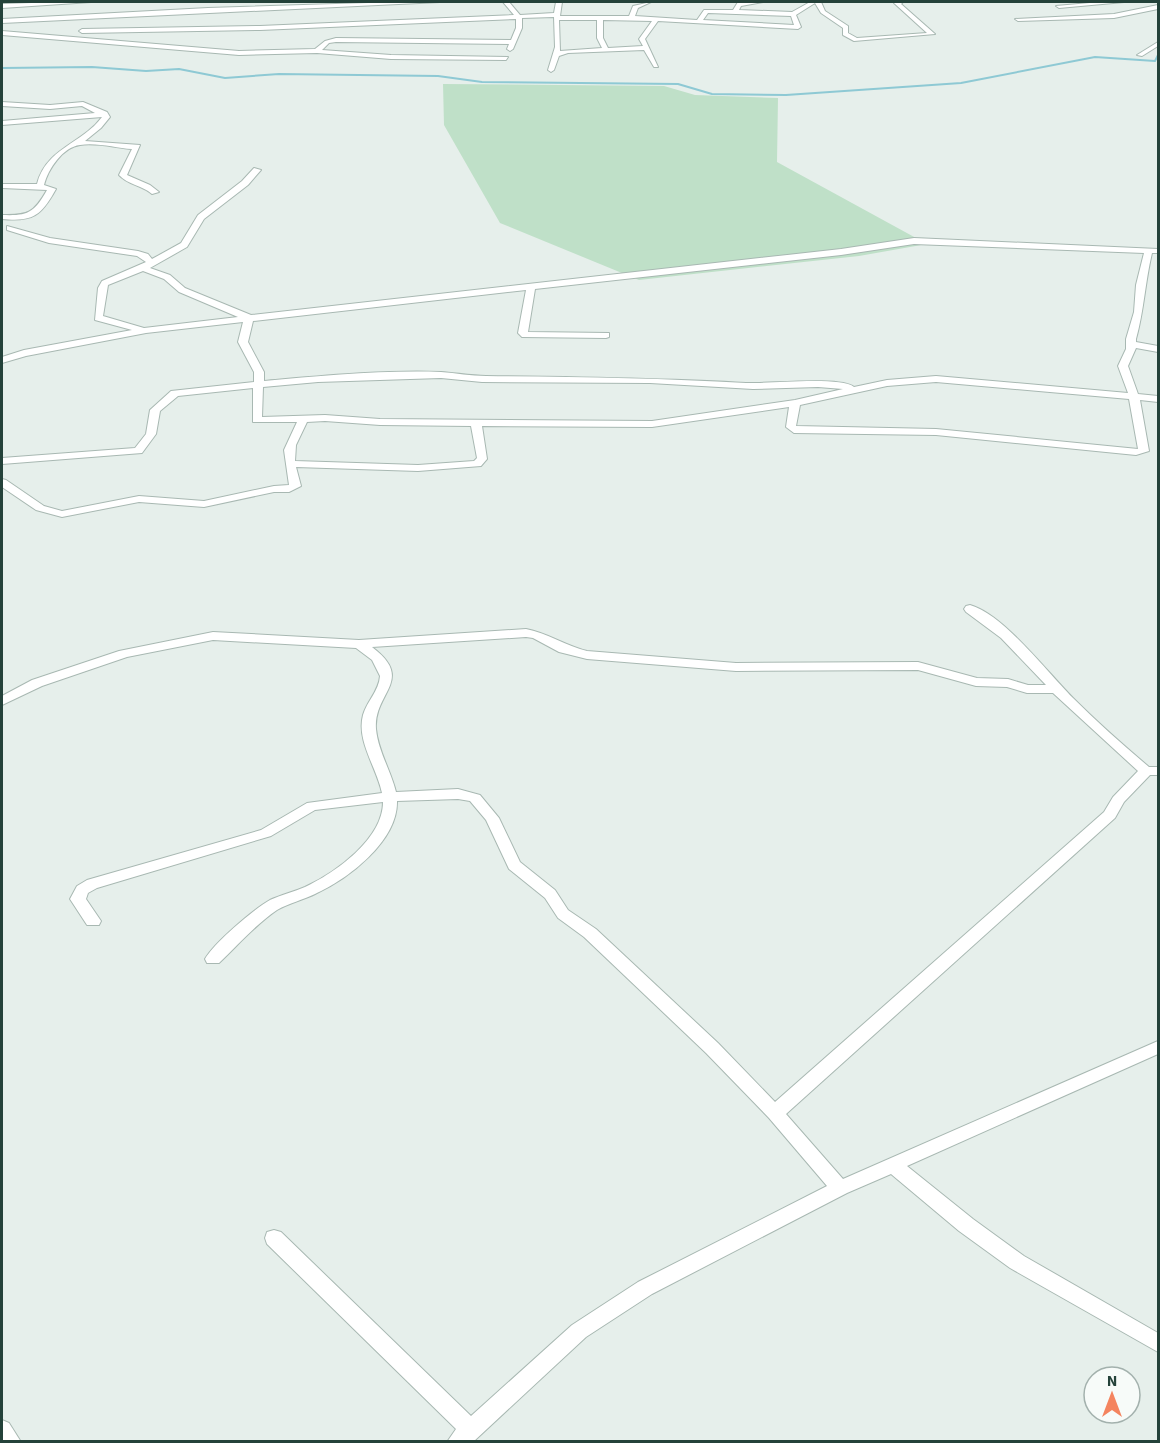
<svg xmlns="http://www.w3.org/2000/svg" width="1160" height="1443" font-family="'Source Sans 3',sans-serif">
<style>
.green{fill:#bfe0c8}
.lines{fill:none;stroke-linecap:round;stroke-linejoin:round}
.stream{stroke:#8ec9d4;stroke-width:2}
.street-casing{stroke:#a8b8b2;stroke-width:2}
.street{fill:#fff;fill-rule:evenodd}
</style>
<rect width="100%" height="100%" fill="#e6efeb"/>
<polygon class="green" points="443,84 664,86 695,95 778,98 777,162 927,244 859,256 639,280 500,223 444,125"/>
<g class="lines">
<polyline class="stream" points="2,68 92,67 146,71 179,69 225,78 279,74 438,76 482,82 678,84 712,94 786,95 961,83 1095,57 1155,61 1158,55"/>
<g class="street-casing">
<g id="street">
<polygon points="61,2 91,2 2,8 2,4"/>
<polygon points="401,2 440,2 2,23 2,19 208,8"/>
<path d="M503,2H509L520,15L554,13L556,2H562L560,16H629L633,6L651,2L638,8L635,16L697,20L704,10H733L738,2H763L741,6L739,10L792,12L810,2H821L825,11L848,26V33L857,38L927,33L894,3L903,2L901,4L935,34L854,41L843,35V28L821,13L815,3L796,15L801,27L798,29L658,21L645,39L658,67H654L644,50L568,53L559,56L554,70L551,72L548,70L555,47L554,17L522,18V28L513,49L510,51L507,49L509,44L336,42L329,43L322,50L391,55L508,57L506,60L391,59L317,53L239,55L2,35V31L239,51L315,49L325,41L336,38L511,40L516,28V19L260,30L82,33L79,31L82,29L260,26L514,15ZM708,13L791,16L794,25L703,20ZM559,20H597V38L602,48L560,51ZM603,20L652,21L639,39L643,46L608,48L603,38Z"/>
<polygon points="1101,2 1124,2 1059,8 1056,6"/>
<polygon points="1158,5 1158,9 1114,18 1018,21 1015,19 1114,14"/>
<polygon points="1158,42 1158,46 1142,56 1137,55"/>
<path d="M2,102L50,105L83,102L107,112L110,117L101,128L85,141L140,145L127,175L150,185L159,192L152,194C142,185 128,185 119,175L132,149C116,148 96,142 80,145C63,147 48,169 44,185L56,189C41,216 33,222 2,219V215C28,216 34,213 47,190L2,188V184H37C46,148 82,144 102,117L2,125V121L95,113L82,106L50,109L2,106Z"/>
<path d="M254,168L261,170L248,185L204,219L187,247L150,268L170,275L185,288L251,315L841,249L914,238L1158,249V253H1152C1145,282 1144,311 1136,339V342L1158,346V352L1136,348L1128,366L1138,394L1158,396V402L1140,400L1149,451L1136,455L936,435L794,433L786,427L789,407L652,427L482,426L487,459L481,466L418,471L296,467L301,486L289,492H274L204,507L139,502L62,517L36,510L2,487V479L6,480L44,506L62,511L139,496L204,501L274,486L289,485L284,450L297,422H253V388L178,396L160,411L156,434L142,453L2,464V458L135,448L146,434L150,410L171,391L254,382V372L238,342L243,322L146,333L26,356L2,363V357L24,350L132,330L95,320L98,288L102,281L146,262L137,256L49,243L7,230V226L50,238L138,251L148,254L152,259L181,243L198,215L242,181ZM914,244L1144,253L1136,285L1134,312L1126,339V349L1118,366L1128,393L936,376L887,380L854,387C841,376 767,384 746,383C660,378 573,377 486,376C471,376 456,373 441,372C382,370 322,376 264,381V372L248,342L253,321L526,290L518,333L522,337L606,338L609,337V333L528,332L535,289L841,255ZM143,271L164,279L179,292L238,317L144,328L103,316L108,285ZM441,378L482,382L650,383L753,389L818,387L843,389L795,400L652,421L380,419L325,415L262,417L263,387L318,382ZM936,382L1129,399L1138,449L936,429L796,426L800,405L887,386ZM325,421L380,425L471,426L477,458L474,461L418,465L295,461L296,445L307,422Z"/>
<path d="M970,605C1003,614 1048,673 1073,698C1097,722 1123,745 1149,767H1158V775H1150L1124,802L1115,818L786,1114L843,1179L1158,1041V1054L907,1166L973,1219L1024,1256L1158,1333V1352L1010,1268L959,1231L891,1174L847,1193L652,1294L586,1337L473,1442H447L456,1429L267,1244L265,1238L267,1232L274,1230L281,1232L471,1416L572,1325L638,1282L827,1186L769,1118L706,1053L584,937L558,918L545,898L509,869L486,820L470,801L458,799L397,801C398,841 348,879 315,894C303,900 289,903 277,910C255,925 238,945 219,963H207L205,959C214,943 254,909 270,900C281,895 293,892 305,887C335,873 383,839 383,802L315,810L271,836L97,888L88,893L86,899L101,921L99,925H87L70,899L77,886L87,880L261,830L307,803L382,793C377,768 356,741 363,715C367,701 379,691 380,676L372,660L356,648L213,640L127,657L42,686L2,705V696L32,680L119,651L213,632L359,640L526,629C548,633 566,646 587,651L736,663L918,662L977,678L1008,679L1028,685H1046L1001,638L966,612L964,609L966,606ZM526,637L533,638L559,652L587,659L736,671L918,670L976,686L1007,687L1027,693H1053L1138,771L1113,797L1104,812L775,1102L718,1043L596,929L568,910L555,890L520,862L499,818L480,795L458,789L396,792C391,771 378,751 376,729C373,693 416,680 372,647Z"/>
<polygon points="2,1420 9,1423 21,1442 2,1442"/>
</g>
</g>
<use href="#street" class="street"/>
</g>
<rect width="1160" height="1443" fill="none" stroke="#24423a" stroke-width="6"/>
<g transform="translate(1112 1395)"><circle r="28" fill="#f7fbf9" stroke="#a3b1ad" stroke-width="1.5"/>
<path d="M0-4.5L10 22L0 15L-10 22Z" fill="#f4845f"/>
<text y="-9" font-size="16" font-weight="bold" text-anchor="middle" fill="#24423a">N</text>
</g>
</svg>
